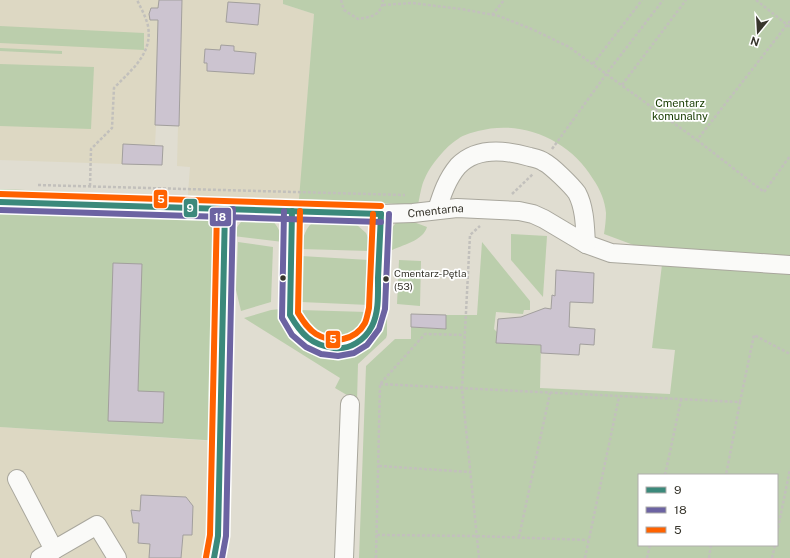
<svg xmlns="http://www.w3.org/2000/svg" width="790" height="558" font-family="'Public Sans',sans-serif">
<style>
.built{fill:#ddd8c3}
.green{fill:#bbceac;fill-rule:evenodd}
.building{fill:#ccc4d0;stroke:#a29f9d}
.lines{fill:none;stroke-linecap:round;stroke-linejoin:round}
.minor-casing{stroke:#a9a79d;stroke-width:20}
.path{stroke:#c2c0bc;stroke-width:2.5;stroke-dasharray:3 2;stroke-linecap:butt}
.minor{stroke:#fafaf8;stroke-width:18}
.bus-1-casing{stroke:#fff;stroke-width:9}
.bus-2-casing{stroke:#fff;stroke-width:9}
.bus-3-casing{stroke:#fff;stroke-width:9}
.bus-1{stroke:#3b897b;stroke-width:6}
.bus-2{stroke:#6c63a2;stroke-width:6}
.bus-3{stroke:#ff6200;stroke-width:6}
.bus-dot{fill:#37352c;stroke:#fff;stroke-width:1.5}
.labels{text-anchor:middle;stroke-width:3.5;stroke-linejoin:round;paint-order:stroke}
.bus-label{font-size:10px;fill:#37352c;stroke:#fff;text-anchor:start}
.park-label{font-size:11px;fill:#173b00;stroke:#fff}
.street-label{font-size:11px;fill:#37352c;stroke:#fff}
.line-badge{stroke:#fff;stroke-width:1.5}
.badge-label{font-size:11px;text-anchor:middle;font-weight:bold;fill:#fff}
</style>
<rect width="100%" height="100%" fill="#e0ddd1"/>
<g class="built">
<polygon points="0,0 283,0 283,4 314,14 299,211 187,207 190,167 177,166 178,126 156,125 155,145 123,144 122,164 0,160"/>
<polygon points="0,427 212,441 211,524 204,558 0,558"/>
</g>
<g class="green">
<path d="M283,0H790V558H359L366,366L395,339H411V327L445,329L446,315H477L482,242L530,301V310H524L523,314L496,312L494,329L497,332L496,343L541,345L540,388L670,394L675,350L652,348L663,256L604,234C605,227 606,220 606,213C605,201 600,189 593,179C570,140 522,119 478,131C471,133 463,135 458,139C446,146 430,166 425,178C421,186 420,196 418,205L299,199L314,14L283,4ZM639,475H777V545H639Z"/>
<polygon points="0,26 144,33 144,50 0,43"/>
<polygon points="0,48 62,51 62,54 0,51"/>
<polygon points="0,64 94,67 91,129 0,126"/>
<polygon points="0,189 77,192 77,196 3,194 0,193"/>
<polygon points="89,193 141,194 141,198 89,197"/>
<polygon points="0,202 225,209 220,441 0,427"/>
<path d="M251,216C255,216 261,215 265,216C275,219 281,232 283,242L233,236C237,225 241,220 251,216Z"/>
<path d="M403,218L427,227C423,241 402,245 390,251C388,237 390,224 403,218Z"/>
<path d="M316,220H348L357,225L366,233L370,242L369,251L301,249C303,237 305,227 316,220Z"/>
<polygon points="511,234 547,236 543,297 511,260"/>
<polygon points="238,242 273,247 271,302 241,311 236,290"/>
<polygon points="301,256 369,260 369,305 301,302"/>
<polygon points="399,260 421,261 420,306 397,304"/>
<path d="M281,309C282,316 283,322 286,327C302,361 348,368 374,340C381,333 384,323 387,313V335L386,338L358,364L357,401L335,388L340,378L244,318L271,310Z"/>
<path d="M300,310L367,312C358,338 333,344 312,327C310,326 306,324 305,321C303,318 302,313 300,310Z"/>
</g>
<g class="building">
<polygon points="159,0 182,0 179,126 155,125 158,20 150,20 149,14 151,8 158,8"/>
<polygon points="228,2 260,4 258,25 226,22"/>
<polygon points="221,45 234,46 234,51 256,53 254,74 207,71 207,63 204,63 205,49 220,50"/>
<polygon points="123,144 163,146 162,165 122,164"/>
<polygon points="113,263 142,264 138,391 164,392 163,423 108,421"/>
<polygon points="556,270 594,273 593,303 570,302 569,327 595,329 594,345 580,344 579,355 541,353 541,345 496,343 498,319 521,317 545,308 551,309 552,295 555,296"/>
<polygon points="411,314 446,315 446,329 411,327"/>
<polygon points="141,495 186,497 193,506 192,535 183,535 181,558 149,558 150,544 138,543 139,523 133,523 131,510 140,511"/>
</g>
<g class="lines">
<g class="minor-casing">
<g id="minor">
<path id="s1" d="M0,202L381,214L413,213L457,208L519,211L533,214L544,219L586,244L611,253L790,265"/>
<path d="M437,210C442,194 447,179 458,166C477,146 506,150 530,157C534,158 540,159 544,162C552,166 572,186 577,193C585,208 585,228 586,244"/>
<path d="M292,211L290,315C309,360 370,361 377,309L381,214"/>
<polyline points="17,479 54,550"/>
<polyline points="40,558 97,525 117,558"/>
<polyline points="214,558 218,536 225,209"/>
<polyline points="344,558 350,404"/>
</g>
</g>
<g class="path">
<path d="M341,0L344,10L358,19C371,17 381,16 383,0"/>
<polyline points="756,0 790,27"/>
<polyline points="383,5 412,3 461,9 499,16 534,30 569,47 697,140 790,21"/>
<polyline points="492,15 504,0"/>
<polyline points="593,64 642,0"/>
<polyline points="622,85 686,0"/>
<polyline points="697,140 764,192 790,156"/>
<polyline points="552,149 607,73 663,0"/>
<polyline points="38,185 405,195"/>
<path d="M90,186L91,149L112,128L114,88C131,70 153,54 148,26C146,17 141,8 137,0"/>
<polyline points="512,194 533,174"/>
<polyline points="380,384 740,402 726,475"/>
<polyline points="740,402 754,335 790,354"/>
<polyline points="379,466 470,472"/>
<polyline points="665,475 681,400"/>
<polyline points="777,533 790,469"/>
<polyline points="377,535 476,536 588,540"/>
<polyline points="519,537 550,393"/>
<polyline points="376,558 380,384 425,334 464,335"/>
<polyline points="479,558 462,389 470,235 480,226"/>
<polyline points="585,558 619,397"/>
<polyline points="647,558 650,545"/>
<polyline points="709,558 711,545"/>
<polyline points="772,558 775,545"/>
</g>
<use href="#minor" class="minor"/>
<g class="bus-1-casing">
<g id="bus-1">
<polyline points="0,202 381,214"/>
<path d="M292,211L290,315C301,334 311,345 334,348C350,350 365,340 372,326C379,312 378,294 378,278C379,257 380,235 381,214"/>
<polyline points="214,558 218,536 225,209"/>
</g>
</g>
<g class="bus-2-casing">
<g id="bus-2">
<polyline points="0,210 381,222"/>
<polyline points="284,211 282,318 292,335 306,347 321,354 338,356 354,353 367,345 379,329 385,309 389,214"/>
<polyline points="222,558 226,536 233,209"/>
</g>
</g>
<g class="bus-3-casing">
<g id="bus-3">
<polyline points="0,194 381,206"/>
<path d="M300,211L298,313C303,321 308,329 316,334C333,344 355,341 365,323C367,318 368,312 369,308L373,214"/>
<polyline points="206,557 210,535 217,209"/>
</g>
</g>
<use href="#bus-1" class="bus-1"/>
<use href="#bus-2" class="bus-2"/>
<use href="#bus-3" class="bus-3"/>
</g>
<g class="bus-dot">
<circle cx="283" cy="278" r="3.5"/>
<circle cx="386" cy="279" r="3.5"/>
</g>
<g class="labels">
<g class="bus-label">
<text x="394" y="277">Cmentarz-Pętla<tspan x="394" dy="13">(53)</tspan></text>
</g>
<g class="park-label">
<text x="680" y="107">Cmentarz<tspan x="680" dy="13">komunalny</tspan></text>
</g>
<g class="street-label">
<text dy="4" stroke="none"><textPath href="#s1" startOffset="436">Cmentarna</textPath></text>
</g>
</g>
<g class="line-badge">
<rect x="153" y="189" width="15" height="20" rx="4" fill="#ff6200"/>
<rect x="183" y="198" width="15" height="20" rx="4" fill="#3b897b"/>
<rect x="209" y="207" width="23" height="20" rx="4" fill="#6c63a2"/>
<rect x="325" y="330" width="16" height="19" rx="4" fill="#ff6200"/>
</g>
<g class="badge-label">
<text x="161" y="203">5</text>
<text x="190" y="212">9</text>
<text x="220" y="221">18</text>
<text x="333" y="343">5</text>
</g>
<rect x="638" y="474" width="140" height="72" fill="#ffffff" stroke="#afaeab"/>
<rect x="646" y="487" width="20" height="6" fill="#3b897b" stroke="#afaeab"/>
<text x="674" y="494" font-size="12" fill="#37352c">9</text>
<rect x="646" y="507" width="20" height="6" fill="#6c63a2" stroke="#afaeab"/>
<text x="674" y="514" font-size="12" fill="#37352c">18</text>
<rect x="646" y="527" width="20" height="6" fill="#ff6200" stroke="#afaeab"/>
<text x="674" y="534" font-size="12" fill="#37352c">5</text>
<g transform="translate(758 32) rotate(198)" stroke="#ffffff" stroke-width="3" paint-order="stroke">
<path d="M0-3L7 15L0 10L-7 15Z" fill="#37352c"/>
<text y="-6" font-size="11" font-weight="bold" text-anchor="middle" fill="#37352c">N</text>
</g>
</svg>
